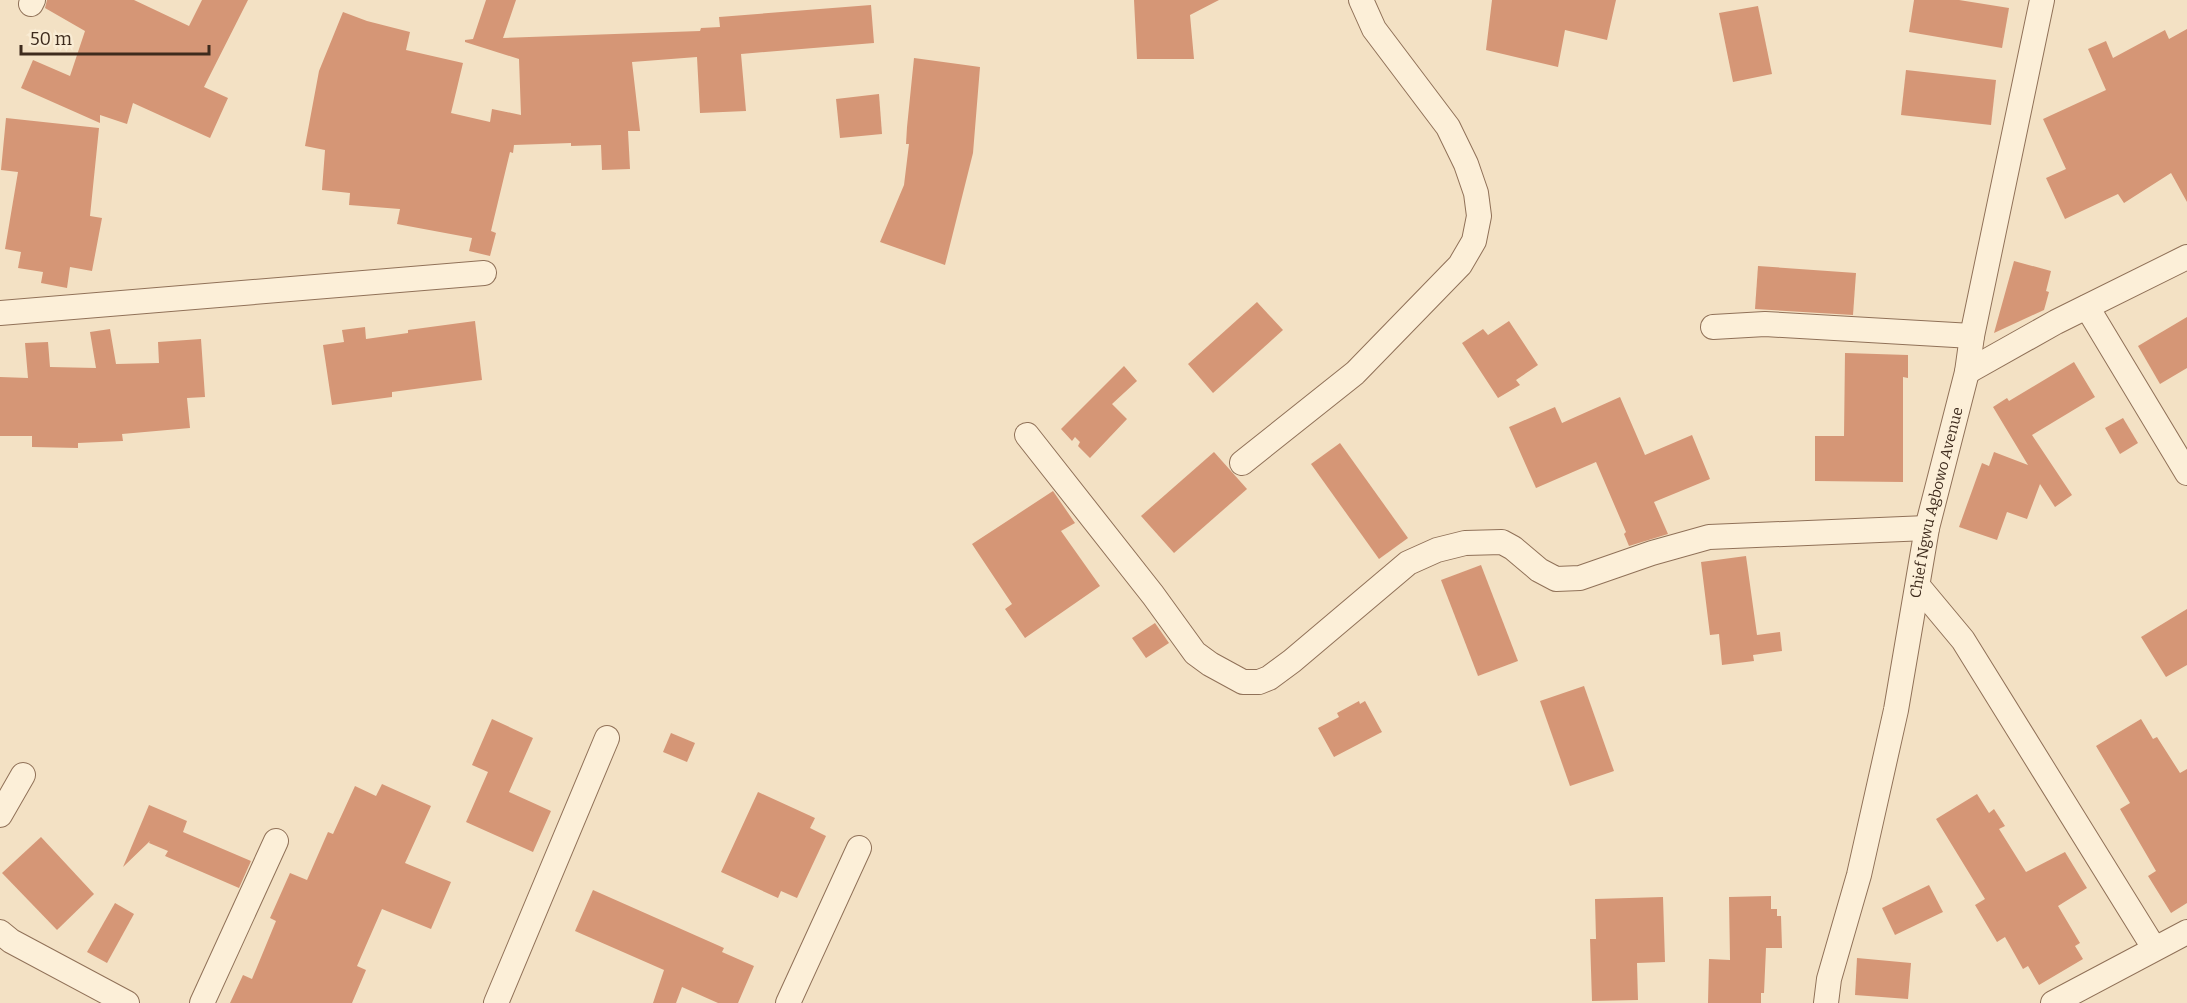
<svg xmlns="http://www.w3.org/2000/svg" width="2187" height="1003" font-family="Bitter,serif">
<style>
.building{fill:#d59676}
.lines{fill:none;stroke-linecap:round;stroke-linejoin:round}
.street-casing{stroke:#907158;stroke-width:26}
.street{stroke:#fcefd8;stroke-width:24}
.labels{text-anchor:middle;stroke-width:4.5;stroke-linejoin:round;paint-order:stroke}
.street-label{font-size:15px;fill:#3e2b1d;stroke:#f9ecd4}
</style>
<rect width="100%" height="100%" fill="#f3e1c4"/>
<g class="building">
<polygon points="47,0 134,0 189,26 202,0 248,0 204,87 228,98 210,138 133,103 127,124 100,115 100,123 21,88 33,60 70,76 85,31 45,8"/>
<polygon points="486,0 516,0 503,38 700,31 701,28 720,27 719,17 871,5 874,43 741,54 746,111 700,113 697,57 632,62 640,131 628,131 630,169 602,170 601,145 571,146 571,143 514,145 513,153 510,152 491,231 496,233 490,256 469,251 472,238 397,224 400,209 349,205 350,193 322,190 325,150 305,146 319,71 343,12 367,21 410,32 406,50 463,63 451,113 490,122 492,109 521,115 519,59 465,42 465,40 473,39"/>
<polygon points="1134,0 1219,0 1190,15 1194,59 1137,59"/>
<polygon points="1492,0 1616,0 1607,40 1565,30 1558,67 1486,50"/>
<polygon points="1914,0 1959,0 2009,8 2002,48 1909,32"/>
<polygon points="1758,6 1772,74 1733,82 1719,13"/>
<polygon points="2187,29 2187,202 2171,173 2124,203 2118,194 2065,219 2046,178 2066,169 2043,119 2106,90 2088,49 2106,41 2113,58 2165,30 2169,39"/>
<polygon points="914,58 980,67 973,153 945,265 880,242 904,185 909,144 906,144 907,127"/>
<polygon points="1906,70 1996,80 1991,125 1901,115"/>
<polygon points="879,94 882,134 840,138 836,99"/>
<polygon points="6,118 99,128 90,216 102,218 92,271 70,267 67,288 41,283 43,272 18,268 21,252 5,249 18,172 1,170"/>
<polygon points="2014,261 2051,271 2046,291 2049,292 2044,310 1994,333"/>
<polygon points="1758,266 1856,273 1853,315 1755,309"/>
<polygon points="1257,302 1283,330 1213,393 1188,364"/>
<polygon points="2187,317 2187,368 2160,384 2138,346"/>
<polygon points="475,321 482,380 392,392 392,397 332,405 323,345 344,342 342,330 365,327 366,339 408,333 408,330"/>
<polygon points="1509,321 1538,365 1516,380 1520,385 1498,398 1462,343 1483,329 1488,335"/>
<polygon points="110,329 116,364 159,363 158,342 201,339 205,397 187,398 190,428 122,434 123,441 78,443 78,448 32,447 32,436 0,436 0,377 28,378 25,343 48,342 50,367 96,368 90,332"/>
<polygon points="1845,353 1908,355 1908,378 1903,377 1903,482 1815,481 1815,436 1844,436"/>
<polygon points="2074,362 2095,397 2032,435 2072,495 2055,507 2040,484 2027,519 2007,512 1997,540 1959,527 1982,463 1989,466 1994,452 2028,465 1993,407 2007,398 2009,401"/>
<polygon points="1124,366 1137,381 1112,404 1127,419 1090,458 1078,446 1080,442 1075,437 1072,441 1061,429"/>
<polygon points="1620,397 1645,455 1692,435 1710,479 1654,502 1668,534 1629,546 1624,534 1626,532 1596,462 1536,488 1509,427 1555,407 1562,423"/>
<polygon points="2123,418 2138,443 2120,454 2105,428"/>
<polygon points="1340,443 1408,538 1379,559 1311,464"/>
<polygon points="1214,452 1247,489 1174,553 1141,516"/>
<polygon points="1053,491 1075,523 1061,531 1100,586 1025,638 1005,609 1012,604 972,544"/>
<polygon points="1746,556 1757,635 1780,632 1782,651 1753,655 1754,661 1722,665 1719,634 1710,635 1701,562"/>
<polygon points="1481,565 1518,661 1478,676 1441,580"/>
<polygon points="2187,609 2187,665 2166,677 2141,637"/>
<polygon points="1155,623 1169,643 1146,658 1132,638"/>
<polygon points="1584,686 1614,771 1570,786 1540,701"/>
<polygon points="1359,701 1360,704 1365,701 1382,732 1334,757 1318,728 1339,717 1337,713"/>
<polygon points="492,719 533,738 509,792 551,811 533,852 466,822 488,772 472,765"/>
<polygon points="2141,719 2153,739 2157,737 2180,773 2187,769 2187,903 2171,913 2148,876 2156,871 2120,809 2130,803 2096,746"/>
<polygon points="671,733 695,743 687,762 663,752"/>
<polygon points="382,784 431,806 405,863 451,882 431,929 382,909 357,966 366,970 352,1003 230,1003 243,975 252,979 276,921 270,918 290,873 307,880 328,832 333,834 355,786 376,796"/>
<polygon points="758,792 815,818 810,828 826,836 797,898 781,891 778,898 721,872"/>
<polygon points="1977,794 1989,813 1994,809 2005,826 1999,829 2026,872 2065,852 2087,888 2058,906 2080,943 2075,946 2083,959 2039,985 2028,966 2023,969 2005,937 1997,942 1975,905 1985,899 1936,819"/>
<polygon points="149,805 187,821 183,832 251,861 239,888 165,856 168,851 149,843 150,841 123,867"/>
<polygon points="41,837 94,894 57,930 2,873"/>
<polygon points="1929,885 1943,912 1895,935 1882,908"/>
<polygon points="593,890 724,948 722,952 754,966 738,1003 718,1003 682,987 676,1003 653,1003 664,970 575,931"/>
<polygon points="1771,896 1771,909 1777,909 1777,916 1781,916 1782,948 1766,948 1764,993 1761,993 1761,1003 1708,1003 1709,959 1730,960 1729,897"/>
<polygon points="1663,897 1665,962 1637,963 1638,1000 1592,1001 1590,939 1596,939 1595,899"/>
<polygon points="115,903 134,914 107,963 87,952"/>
<polygon points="1857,958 1911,963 1908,999 1855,995"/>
</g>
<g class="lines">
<g class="street-casing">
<g id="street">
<polyline points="31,4 33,0"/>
<polyline points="2087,307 2187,473"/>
<polyline points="0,313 484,273"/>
<polyline points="1713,327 1765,324 1972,336"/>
<polyline points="1967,372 2056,322 2187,257"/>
<polyline points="1027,435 1153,595 1195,653 1210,664 1243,682 1259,682 1269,678 1292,661 1408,563 1437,550 1465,543 1502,542 1513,548 1539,570 1556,579 1580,578 1652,553 1709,537 1927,528"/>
<polyline points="1242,463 1355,373 1460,265 1474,241 1479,216 1476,193 1466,164 1448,127 1374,29 1361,0"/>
<polyline points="1918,586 1963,640 2154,948"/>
<polyline points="0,815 23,775"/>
<polyline points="0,932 11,941 127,1003"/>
<polyline points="202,1003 276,841"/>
<polyline points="496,1003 607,738"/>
<polyline points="788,1003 859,848"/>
<path id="s1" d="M1826,1003L1829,979L1859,875L1896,710L1927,528L1967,372L1972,336L2042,0"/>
<polyline points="2053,1003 2187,932"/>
</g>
</g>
<use href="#street" class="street"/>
</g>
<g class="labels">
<g class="street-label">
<text dy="5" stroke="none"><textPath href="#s1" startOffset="513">Chief Ngwu Agbowo Avenue</textPath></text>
</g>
</g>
<path d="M21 45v9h188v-9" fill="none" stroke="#3e2b1d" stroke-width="3"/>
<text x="30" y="45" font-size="18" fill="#3e2b1d" stroke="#f9ecd4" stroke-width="4.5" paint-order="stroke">50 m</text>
</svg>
